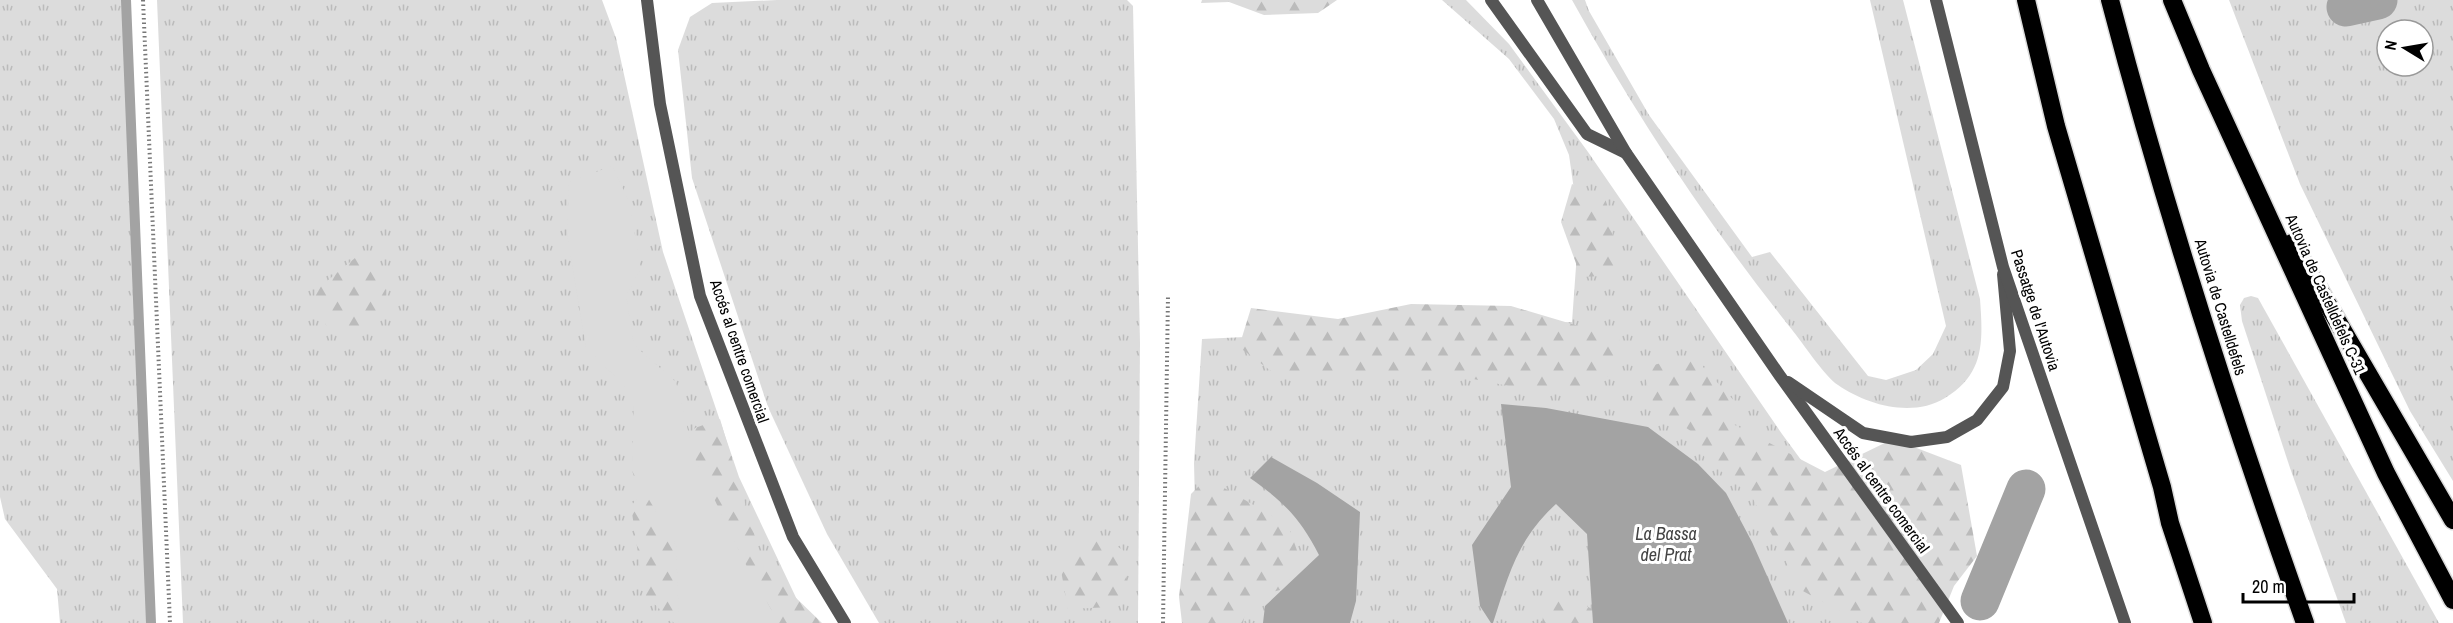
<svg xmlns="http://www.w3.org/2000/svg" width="2453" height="623" font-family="'Archivo Narrow',sans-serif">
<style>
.grass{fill:url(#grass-tufts);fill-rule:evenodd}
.forest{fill:url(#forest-firs)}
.garden{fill:#dcdcdc}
.water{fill:#a3a3a3}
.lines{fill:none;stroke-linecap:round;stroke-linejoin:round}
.stream{stroke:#a3a3a3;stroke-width:10}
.canal{stroke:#a3a3a3;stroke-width:39}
.motorway-casing{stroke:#dbdbdb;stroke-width:21}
.path{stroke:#777;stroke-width:4;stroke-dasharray:1.5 3;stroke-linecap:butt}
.service{stroke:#555;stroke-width:12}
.tertiary{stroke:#555;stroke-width:12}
.motorway{stroke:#000;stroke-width:18}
.labels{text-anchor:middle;stroke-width:6;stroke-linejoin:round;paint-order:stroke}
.street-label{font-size:16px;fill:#000;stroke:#fff}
.water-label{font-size:18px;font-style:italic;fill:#444;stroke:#fff}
</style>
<defs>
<pattern id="grass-tufts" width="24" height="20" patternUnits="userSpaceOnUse" patternTransform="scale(1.5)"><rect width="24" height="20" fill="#dcdcdc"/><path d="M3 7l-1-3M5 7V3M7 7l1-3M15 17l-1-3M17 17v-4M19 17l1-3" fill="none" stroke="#bbb"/></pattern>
<pattern id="forest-firs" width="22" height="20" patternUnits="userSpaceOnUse" patternTransform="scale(1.5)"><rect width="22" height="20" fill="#dcdcdc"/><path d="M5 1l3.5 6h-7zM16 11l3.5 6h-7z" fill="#bbb"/></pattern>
</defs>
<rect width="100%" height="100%" fill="#fff"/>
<g class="grass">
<polygon points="0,0 126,0 151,623 60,623 57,589 5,519 0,497"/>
<polygon points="157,0 602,0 616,38 663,252 739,477 808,623 183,623"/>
<polygon points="777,0 1127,0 1133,6 1140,343 1138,623 879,623 827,534 768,407 692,178 678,50 690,17 712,3"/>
<polygon points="1442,0 1466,0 1509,44 1588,152 1782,434 1921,623 1198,623 1194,463 1202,339 1572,322 1579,225 1569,155 1554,119 1509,59"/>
<path d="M1572,0H1585L1589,11L1649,115L1752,257L1770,252L1868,376L1886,380L1916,370L1933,354L1946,326L1870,0H1903L1980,299C1983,341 1985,374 1945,398C1912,418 1867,405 1838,385C1825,377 1800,339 1789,326C1708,224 1635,114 1572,0Z"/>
<path d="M2229,0H2453V481L2410,411L2300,184ZM2387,30H2423V66H2387Z"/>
<polygon points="2251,296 2258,298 2439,623 2346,623 2290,468 2242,321 2240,305 2244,298"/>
</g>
<g class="forest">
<polygon points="1202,0 1337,0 1318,13 1264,15 1229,2 1201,3"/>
<polygon points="1572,184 1605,200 1622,275 1581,277 1561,222"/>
<polygon points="355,258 385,283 386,316 359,336 327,328 315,293 316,290"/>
<polygon points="1411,304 1511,306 1619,338 1621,361 1595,391 1524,389 1443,373 1275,374 1239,347 1251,308 1338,319"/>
<polygon points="1692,355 1738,405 1729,422 1825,472 1893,439 1961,465 1977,556 1954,586 1939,623 1862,623 1801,590 1752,497 1705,458 1692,432 1654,405 1642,368"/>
<polygon points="720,419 764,567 822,623 674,623 644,594 631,506 695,428"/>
<polygon points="1207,478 1288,525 1300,559 1284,589 1248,598 1243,623 1182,623 1179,597 1191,494"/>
<polygon points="1104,539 1123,550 1128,589 1112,607 1068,609 1060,565 1078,546"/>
<polygon points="1565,593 1605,617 1604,623 1542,623 1546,599"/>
</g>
<polygon class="garden" points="612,166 629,201 641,269 626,295 634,345 676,382 695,459 747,567 779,623 679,623 676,545 632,471 634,396 586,347 567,233 569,182"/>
<g class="water">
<path d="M1501,404L1546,408L1648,427L1698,464L1726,493L1752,542L1788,623H1593L1587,534L1556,504C1517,540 1509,574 1493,623H1491L1480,606L1472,545L1511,487Z"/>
<path d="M1271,457L1317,483L1360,512L1356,601L1350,623H1263L1265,606L1319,555C1300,518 1284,502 1250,478Z"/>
</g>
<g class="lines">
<polyline class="stream" points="126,0 151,623"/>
<g class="canal">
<polyline points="2346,7 2378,0"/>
<polyline points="1980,601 2026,489"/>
</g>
<g class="motorway-casing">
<g id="motorway">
<polyline points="2026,0 2056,126 2162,487 2170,523 2203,623"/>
<path d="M2110,0C2165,210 2232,418 2305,623"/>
<polyline points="2172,0 2201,70 2386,473 2453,600"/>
<polyline points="2292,243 2453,520"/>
</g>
</g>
<g class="path">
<polyline points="143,0 170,623"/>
<polyline points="1163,623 1168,296"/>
</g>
<g class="service">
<polyline points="647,0 660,104 700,296 793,537 845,623"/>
<polyline points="1491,0 1587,134 1626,153"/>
<polyline points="1537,0 1626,153 1780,376 1958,623"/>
<polyline points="1788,382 1863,433 1911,442 1947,437 1977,420 2003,387 2010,351 2003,274"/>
</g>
<polyline class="tertiary" points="1936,0 2003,267 2125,623"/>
<use href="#motorway" class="motorway"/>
</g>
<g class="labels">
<g class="street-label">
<text transform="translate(2326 294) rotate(66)" y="6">Autovia de Castelldefels C-31</text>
<text transform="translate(2221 307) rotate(73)" y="6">Autovia de Castelldefels</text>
<text transform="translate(2036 310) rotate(72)" y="6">Passatge de l'Autovia</text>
<text transform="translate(740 351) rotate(71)" y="6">Accés al centre comercial</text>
<text transform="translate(1882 490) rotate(54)" y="6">Accés al centre comercial</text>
</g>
<g class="water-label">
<text x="1666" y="540">La Bassa<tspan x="1666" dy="21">del Prat</tspan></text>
</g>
</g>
<g transform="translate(2405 48) rotate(281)"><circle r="28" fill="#ffffff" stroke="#999999" stroke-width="1.5"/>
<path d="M0-4.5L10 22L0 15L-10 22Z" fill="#000000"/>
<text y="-9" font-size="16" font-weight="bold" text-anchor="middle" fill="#000000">N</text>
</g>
<path d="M2243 593v9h111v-9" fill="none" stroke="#000000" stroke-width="3"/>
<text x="2252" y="593" font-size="18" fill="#000000" stroke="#ffffff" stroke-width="4.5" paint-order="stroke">20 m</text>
</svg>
